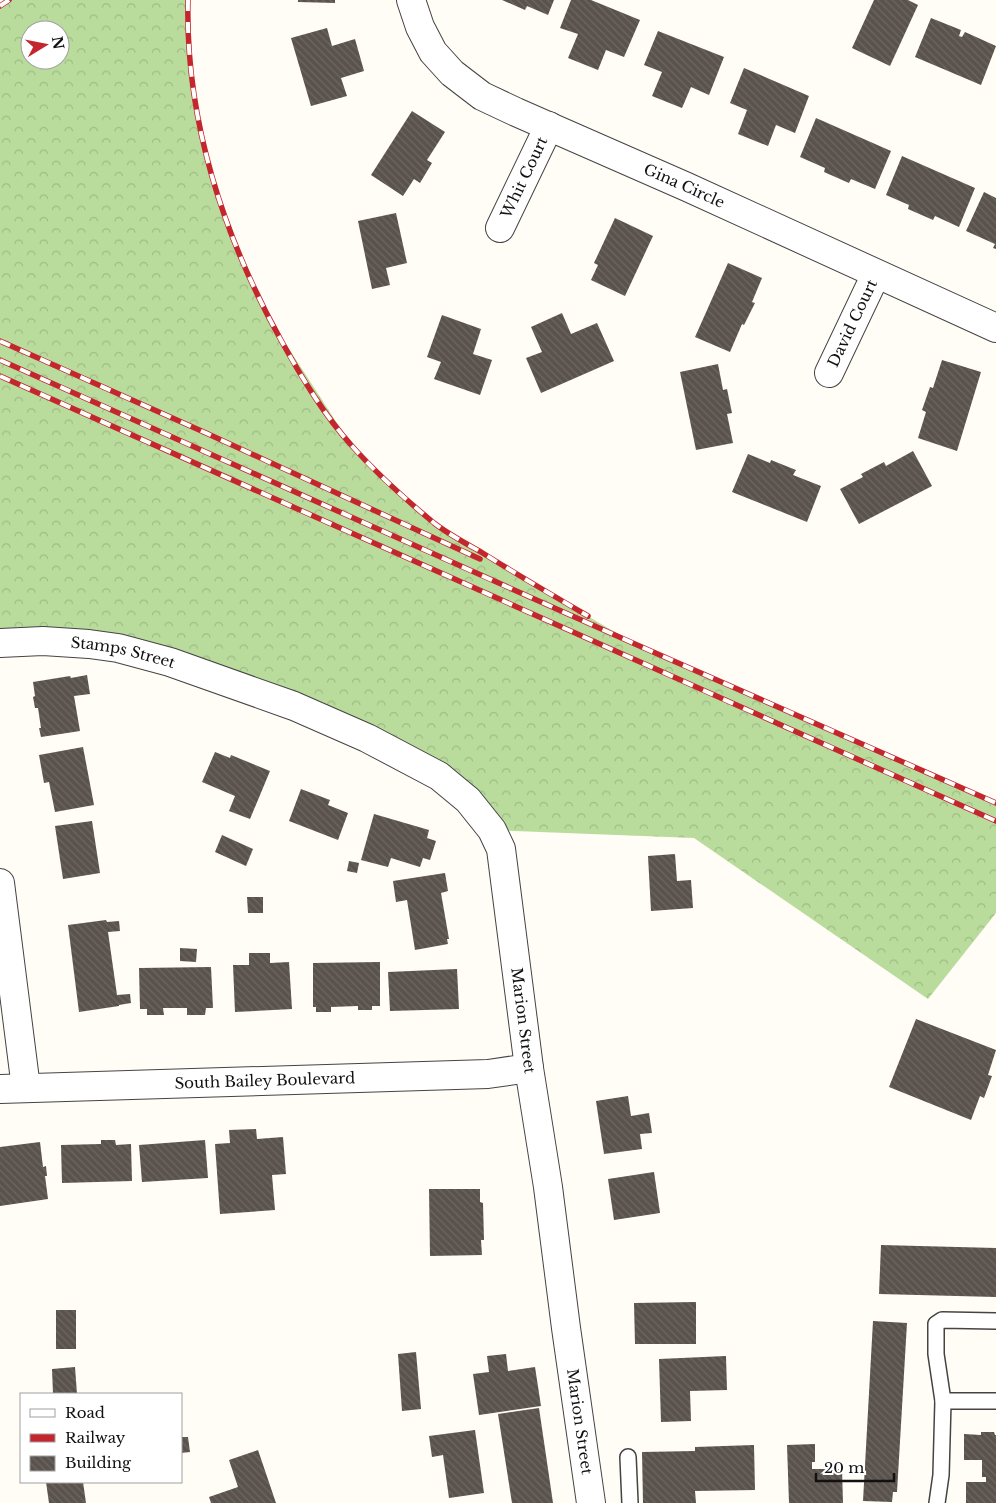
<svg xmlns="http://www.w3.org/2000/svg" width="996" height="1503" font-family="'Libre Baskerville',serif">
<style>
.forest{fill:url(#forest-crowns);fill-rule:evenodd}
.building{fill:url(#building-back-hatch)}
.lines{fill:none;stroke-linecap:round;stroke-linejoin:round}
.service-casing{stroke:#444;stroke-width:18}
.minor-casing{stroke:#444;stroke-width:30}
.service{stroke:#fff;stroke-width:15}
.minor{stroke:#fff;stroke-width:28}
.rail-casing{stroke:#c4262e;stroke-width:5.5}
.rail{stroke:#fff;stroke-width:4;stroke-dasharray:11;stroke-linecap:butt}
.labels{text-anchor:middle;stroke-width:5;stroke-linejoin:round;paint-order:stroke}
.street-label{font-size:15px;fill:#111;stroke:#fff}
</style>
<defs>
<pattern id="forest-crowns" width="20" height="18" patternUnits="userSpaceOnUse" patternTransform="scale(1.25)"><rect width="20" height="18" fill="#b9dc9c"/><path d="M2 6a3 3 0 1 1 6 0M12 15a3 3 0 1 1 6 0" fill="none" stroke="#9ebc85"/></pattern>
<pattern id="building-back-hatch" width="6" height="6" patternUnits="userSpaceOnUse" patternTransform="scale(1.25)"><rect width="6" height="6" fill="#5a524d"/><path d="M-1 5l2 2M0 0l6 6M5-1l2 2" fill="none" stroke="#6d6662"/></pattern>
</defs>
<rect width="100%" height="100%" fill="#fffdf5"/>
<path class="forest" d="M5,0H188L187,20L192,87L219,201L264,310L351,445L392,487L436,525L525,579L635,644L996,803V913L928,999L694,838L492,830L439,776L170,662L0,643V3ZM30,30H60V60H30Z"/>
<g class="building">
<polygon points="298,0 335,0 335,3 298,2"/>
<polygon points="502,0 554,0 548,15 527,6 525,10"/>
<polygon points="571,0 591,0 640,20 624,57 606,50 598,70 568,58 578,34 560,28"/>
<polygon points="874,0 908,0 918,5 890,66 852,48"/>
<polygon points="931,18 961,30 959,36 962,37 965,32 996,46 981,85 915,57"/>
<polygon points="327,28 332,46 355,39 364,71 341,78 347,96 311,106 291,38"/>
<polygon points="658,31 724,57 709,95 691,87 682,108 652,96 662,72 644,65"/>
<polygon points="744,68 809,96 795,133 776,125 768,146 738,134 747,110 730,103"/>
<polygon points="412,111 445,132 427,160 432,163 420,183 414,179 403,196 371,175"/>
<polygon points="816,118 891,151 875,189 851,179 849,183 824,172 825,168 800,157"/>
<polygon points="902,156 975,188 959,227 935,216 933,220 908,209 909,205 886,195"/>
<polygon points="984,192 996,198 996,249 993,248 995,244 966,231"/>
<polygon points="396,213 407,263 386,268 390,285 372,289 358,221"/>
<polygon points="615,218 653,236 625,296 591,280 598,265 594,263"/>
<polygon points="728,263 762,278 752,302 755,303 744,325 742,324 730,352 695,337"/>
<polygon points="562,313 571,334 597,323 614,361 541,393 526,358 542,352 531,327"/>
<polygon points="442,315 481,329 473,354 492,360 480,395 434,379 441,362 427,357"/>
<polygon points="942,360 981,372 957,451 918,438 926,412 922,410 930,387 933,388"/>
<polygon points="718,364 723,390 727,389 732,413 727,414 733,443 696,450 680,372"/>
<polygon points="913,451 932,486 859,524 840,489 863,477 861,474 884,462 886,466"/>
<polygon points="748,454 770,463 771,460 796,470 793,475 821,486 807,522 732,492"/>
<polygon points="87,675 90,694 74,696 80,731 41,737 39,728 41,728 38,708 35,708 33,697 35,696 33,682 70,676 71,678"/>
<polygon points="83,747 94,805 55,812 49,782 44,783 39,755"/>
<polygon points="215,752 230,758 231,755 270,771 250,819 229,811 235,796 202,782"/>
<polygon points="301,789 330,800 328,805 348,813 338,840 289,821"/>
<polygon points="374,814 429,830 427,838 436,841 430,860 423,858 420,867 391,858 388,867 361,860"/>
<polygon points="92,821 100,873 63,879 55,826"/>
<polygon points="222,835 253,849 246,866 215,852"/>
<polygon points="675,854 677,881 691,880 693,908 651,911 648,856"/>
<polygon points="349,861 359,863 357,873 347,871"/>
<polygon points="445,873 448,891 441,893 449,939 447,939 448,944 415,950 407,900 396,902 393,881"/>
<polygon points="247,897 263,897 263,913 248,913"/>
<polygon points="106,920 107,922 119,921 120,931 108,932 117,995 130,994 131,1003 119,1005 119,1006 79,1012 68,925"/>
<polygon points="180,948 197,949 196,962 180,961"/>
<polygon points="249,953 270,953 270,963 289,962 292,1009 235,1012 233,965 249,965"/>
<polygon points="380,962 380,1006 372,1006 372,1010 358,1010 358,1006 331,1007 331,1012 316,1012 316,1007 313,1007 313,963"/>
<polygon points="211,967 213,1008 206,1008 205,1015 187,1015 187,1008 163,1008 164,1015 147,1015 147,1009 140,1009 139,968"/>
<polygon points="457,969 459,1009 390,1011 388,972"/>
<polygon points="916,1019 996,1050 988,1075 992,1076 984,1098 980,1096 971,1120 889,1087"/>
<polygon points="628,1096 631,1116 649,1113 652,1133 640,1134 642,1149 604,1154 596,1101"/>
<polygon points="256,1129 257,1139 283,1137 286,1174 272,1175 275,1210 220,1214 215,1144 230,1143 229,1130"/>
<polygon points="101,1140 115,1140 116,1145 131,1144 132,1181 62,1183 61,1145 101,1144"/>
<polygon points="205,1140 208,1178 142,1182 139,1145"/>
<polygon points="40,1142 43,1167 46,1166 47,1176 45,1176 48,1199 0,1206 0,1147"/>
<polygon points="654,1172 660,1213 614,1220 608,1179"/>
<polygon points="429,1189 480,1189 480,1202 483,1203 484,1240 481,1240 482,1255 430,1256"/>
<polygon points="881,1245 996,1248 996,1297 879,1294"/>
<polygon points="696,1302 696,1344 635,1344 634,1303"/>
<rect x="56" y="1310" width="20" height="39"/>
<polygon points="873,1321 907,1323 897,1492 893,1492 892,1502 863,1501"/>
<polygon points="416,1352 421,1409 402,1411 398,1354"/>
<polygon points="506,1354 508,1371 535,1367 541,1406 479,1415 473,1374 489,1372 487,1356"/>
<polygon points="726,1356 727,1390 690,1391 691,1421 661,1422 659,1359"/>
<polygon points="75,1367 77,1394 53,1394 52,1369"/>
<polygon points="539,1408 553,1503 512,1503 498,1414"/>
<polygon points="475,1430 484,1493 449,1498 443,1455 432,1457 429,1436"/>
<polygon points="981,1432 994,1432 995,1435 996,1435 996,1503 966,1503 966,1482 986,1482 986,1477 982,1477 982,1460 964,1460 964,1434 981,1435"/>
<polygon points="181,1437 188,1437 190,1452 181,1453"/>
<polygon points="815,1444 815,1462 812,1462 812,1469 842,1469 843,1503 789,1503 787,1445"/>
<polygon points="754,1445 755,1490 695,1491 696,1503 643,1503 642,1452 695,1451 695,1447"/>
<polygon points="258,1450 276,1503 211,1503 209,1497 238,1487 229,1460"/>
<polygon points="46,1482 83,1482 86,1503 49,1503"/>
</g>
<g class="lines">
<g class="service-casing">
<g id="service">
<polyline points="943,1401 996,1401"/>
<polyline points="628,1457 630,1503"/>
<polyline points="937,1503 941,1475 943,1401 936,1354 936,1324 942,1320 996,1321"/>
</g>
</g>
<g class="minor-casing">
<g id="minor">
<path id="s1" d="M411,0L420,27L433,52L452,73L482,96L516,112L687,187L996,328"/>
<path id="s2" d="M500,228L549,126"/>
<path id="s3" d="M829,373L876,274"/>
<path id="s4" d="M0,643L43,641L89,644L118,648L170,662L294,706L367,738L439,776L468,800L492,830L501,849L529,1068L548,1187L566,1328L591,1503"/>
<polyline points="0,883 26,1088"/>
<path id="s5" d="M0,1089L488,1074L529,1068"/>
</g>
</g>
<use href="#service" class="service"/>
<use href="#minor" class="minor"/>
<g class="rail-casing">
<g id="rail">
<path d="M188,0C185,120 224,238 282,342C302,378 324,415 352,446C377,474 405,499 434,523C448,534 465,543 481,552C516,574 552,595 588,616"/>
<polyline points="0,6 9,0"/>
<polyline points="0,341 206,433 480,559"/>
<polyline points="0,360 635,644 996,803"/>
<polyline points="0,376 996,821"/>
</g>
</g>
<use href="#rail" class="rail"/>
</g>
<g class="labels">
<g class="street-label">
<text dy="5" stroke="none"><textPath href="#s2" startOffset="56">Whit Court</textPath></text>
<text dy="5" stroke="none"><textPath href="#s1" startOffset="344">Gina Circle</textPath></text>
<text dy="5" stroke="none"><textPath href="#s3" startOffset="55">David Court</textPath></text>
<text dy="5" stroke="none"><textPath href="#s4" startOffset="124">Stamps Street</textPath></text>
<text dy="5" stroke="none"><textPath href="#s4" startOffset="735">Marion Street</textPath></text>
<text dy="5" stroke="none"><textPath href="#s5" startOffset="265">South Bailey Boulevard</textPath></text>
<text dy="5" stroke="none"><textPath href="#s4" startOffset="1140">Marion Street</textPath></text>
</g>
</g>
<rect x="20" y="1393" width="162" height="90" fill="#ffffff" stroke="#a0a0a0"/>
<rect x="30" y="1409" width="25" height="8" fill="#ffffff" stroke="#a0a0a0"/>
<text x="65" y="1418" font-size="15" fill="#111111">Road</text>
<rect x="30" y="1434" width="25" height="8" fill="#c4262e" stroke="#a0a0a0"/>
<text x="65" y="1443" font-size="15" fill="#111111">Railway</text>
<rect x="30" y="1456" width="25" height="15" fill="url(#building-back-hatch)" stroke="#a0a0a0"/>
<text x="65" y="1468" font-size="15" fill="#111111">Building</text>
<g transform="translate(45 45) rotate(80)"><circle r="24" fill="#ffffff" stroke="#a0a0a0"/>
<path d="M0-4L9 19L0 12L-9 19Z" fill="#c4262e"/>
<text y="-8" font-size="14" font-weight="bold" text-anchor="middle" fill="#111111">N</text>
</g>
<path d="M816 1473v8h78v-8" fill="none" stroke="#111111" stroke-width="2.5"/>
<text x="824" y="1473" font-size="15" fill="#111111" stroke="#ffffff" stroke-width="4" paint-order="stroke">20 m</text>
</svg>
